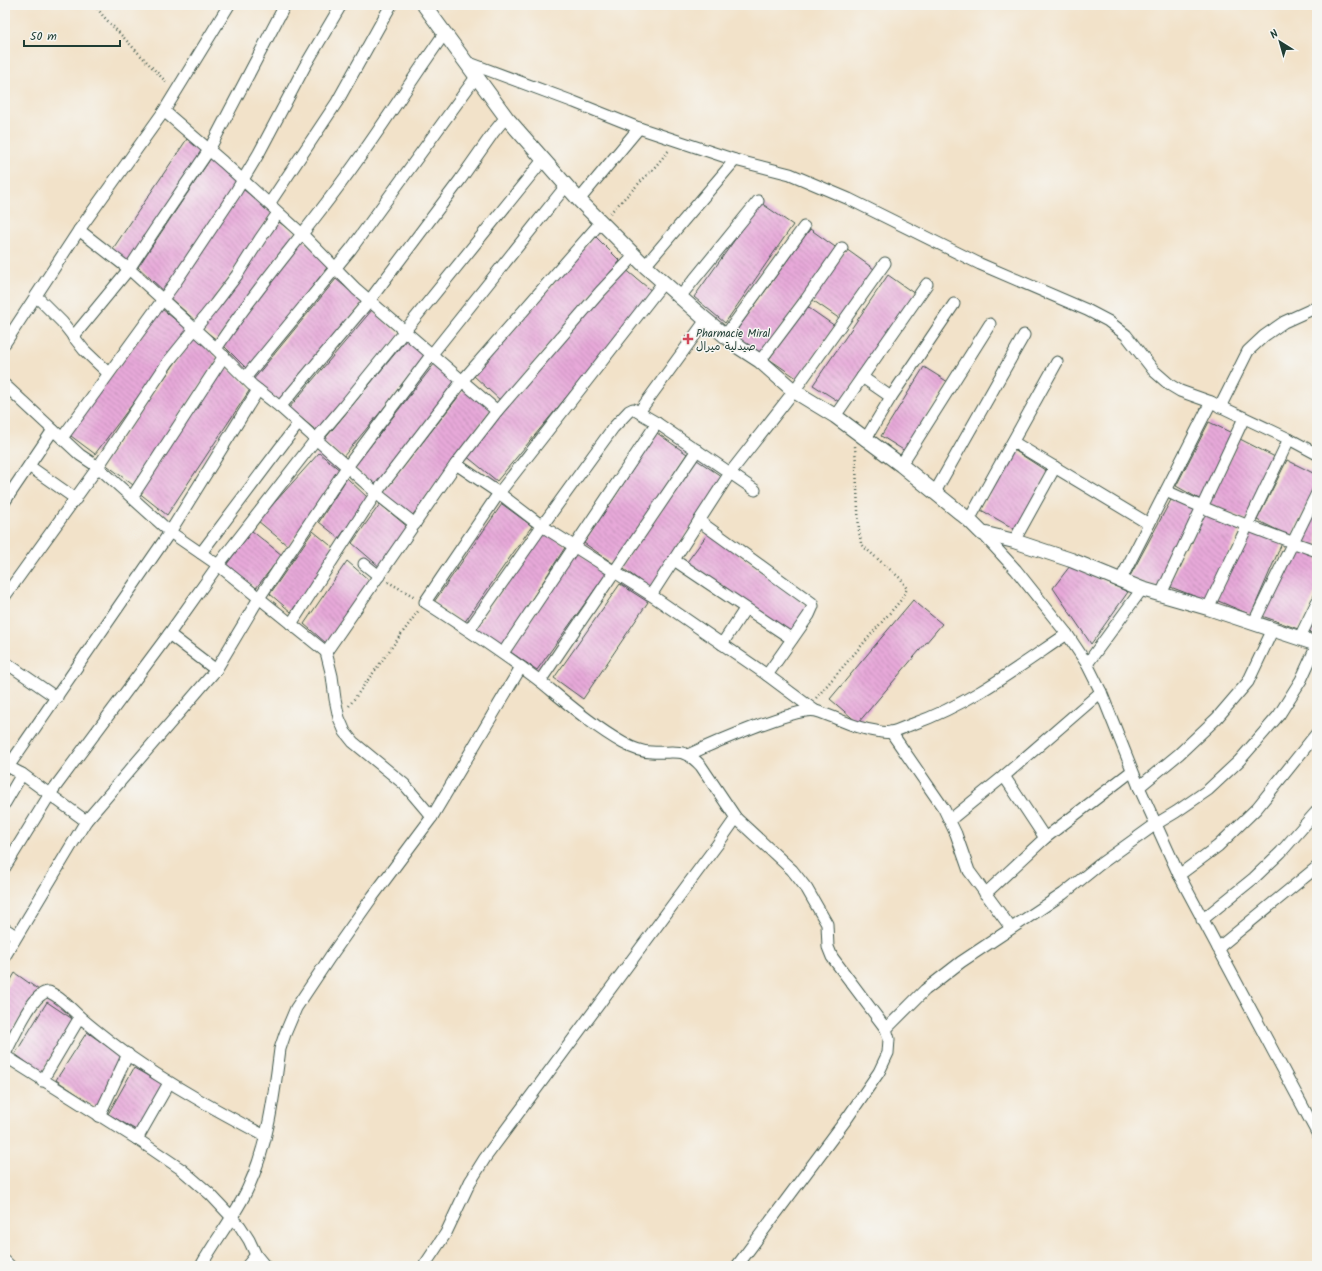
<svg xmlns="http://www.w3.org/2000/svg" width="1322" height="1271" font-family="Kalam,'Playpen Sans Arabic',sans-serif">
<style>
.building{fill:url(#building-back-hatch)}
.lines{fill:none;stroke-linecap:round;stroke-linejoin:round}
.minor-casing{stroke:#3f564a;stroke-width:13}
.tertiary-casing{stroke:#3f564a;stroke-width:16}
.path{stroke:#3f564a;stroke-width:2.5;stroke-dasharray:1 3;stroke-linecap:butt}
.minor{stroke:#fff;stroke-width:11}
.tertiary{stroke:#fff;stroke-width:14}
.poi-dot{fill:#d1495b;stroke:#f6f6f2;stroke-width:1.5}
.labels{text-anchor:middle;stroke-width:3;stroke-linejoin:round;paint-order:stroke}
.poi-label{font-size:11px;fill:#1f3d34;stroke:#f6f6f2;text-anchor:start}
</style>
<defs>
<pattern id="building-back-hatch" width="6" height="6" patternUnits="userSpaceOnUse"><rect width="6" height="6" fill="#e7a9d9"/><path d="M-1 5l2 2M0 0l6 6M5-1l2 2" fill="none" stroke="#bb8bb1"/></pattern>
</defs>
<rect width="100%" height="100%" fill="#f6f6f2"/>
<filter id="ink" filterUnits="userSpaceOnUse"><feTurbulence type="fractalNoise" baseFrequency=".025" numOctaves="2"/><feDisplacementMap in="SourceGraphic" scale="8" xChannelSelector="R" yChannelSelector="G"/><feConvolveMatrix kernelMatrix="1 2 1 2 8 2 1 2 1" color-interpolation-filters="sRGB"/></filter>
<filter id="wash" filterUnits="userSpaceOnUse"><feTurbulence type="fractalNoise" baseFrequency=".012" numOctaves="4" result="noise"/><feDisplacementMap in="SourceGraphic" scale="16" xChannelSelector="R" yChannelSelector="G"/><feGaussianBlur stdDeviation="0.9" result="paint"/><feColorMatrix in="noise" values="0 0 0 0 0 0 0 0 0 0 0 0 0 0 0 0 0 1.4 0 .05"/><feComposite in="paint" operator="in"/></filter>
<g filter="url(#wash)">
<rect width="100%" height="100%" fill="#f2e2c9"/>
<g id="blocks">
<g class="building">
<polygon points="187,139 205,153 129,265 112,250"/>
<polygon points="211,158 240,182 166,293 138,267"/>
<polygon points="243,189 272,213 198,323 170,298"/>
<polygon points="761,203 793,225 725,323 694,297"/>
<polygon points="279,222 295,234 217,340 201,328"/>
<polygon points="810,229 838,249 760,357 732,337"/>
<polygon points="595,236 620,261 501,401 474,376"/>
<polygon points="303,240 329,265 248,370 222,344"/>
<polygon points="846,249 874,269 840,319 811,299"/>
<polygon points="624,268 653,292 497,481 465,455"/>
<polygon points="888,275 915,294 841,403 813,385"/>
<polygon points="336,279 363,302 280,402 253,380"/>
<polygon points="806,306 835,326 798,379 769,359"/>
<polygon points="162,309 188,330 95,454 67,433"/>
<polygon points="372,310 400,335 318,432 289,408"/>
<polygon points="195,335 218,359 133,485 104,463"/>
<polygon points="407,339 427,356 343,457 323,441"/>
<polygon points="435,363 458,383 375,486 354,467"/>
<polygon points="223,364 251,388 167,515 138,492"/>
<polygon points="924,367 948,382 905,451 881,436"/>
<polygon points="466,387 491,409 412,516 382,494"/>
<polygon points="1209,422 1236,435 1201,500 1176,486"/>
<polygon points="657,433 687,454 614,564 584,543"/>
<polygon points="1240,439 1277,458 1247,520 1209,504"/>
<polygon points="1014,450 1048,472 1018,531 981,510"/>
<polygon points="319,453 341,471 288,546 258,521"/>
<polygon points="697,460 724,478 650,588 621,567"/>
<polygon points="1287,460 1317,475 1317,484 1291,537 1257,520"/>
<polygon points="347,478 368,498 339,538 319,522"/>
<polygon points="1172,498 1195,509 1160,587 1129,578"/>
<polygon points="1317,501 1317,547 1299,539"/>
<polygon points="380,504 409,528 381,568 352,543"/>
<polygon points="502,504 532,526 464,623 434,602"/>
<polygon points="1205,513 1241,525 1207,601 1168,586"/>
<polygon points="1248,530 1282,543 1251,615 1216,600"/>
<polygon points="252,531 282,555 256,588 226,565"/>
<polygon points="313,531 336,550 291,612 270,594"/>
<polygon points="544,531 566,546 500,649 475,629"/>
<polygon points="709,532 811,609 792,636 687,562"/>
<polygon points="1294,545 1317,555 1317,589 1298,629 1262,616"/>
<polygon points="577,552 606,574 537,670 509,651"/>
<polygon points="347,561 370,581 326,643 304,624"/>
<polygon points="1070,566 1128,592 1091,644 1053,588"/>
<polygon points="620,584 648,602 583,699 554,678"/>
<polygon points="913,600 942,624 858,723 830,699"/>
<polygon points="1317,615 1317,636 1309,632"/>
<polygon points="5,935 12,939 5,951"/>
<polygon points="15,973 39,990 5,1042 5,990"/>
<polygon points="47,1002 74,1020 41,1073 15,1054"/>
<polygon points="87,1032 125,1059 99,1109 56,1080"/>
<polygon points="134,1068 164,1085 138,1131 108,1114"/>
</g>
</g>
</g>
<g filter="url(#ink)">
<use href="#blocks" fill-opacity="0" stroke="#3f564a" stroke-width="1"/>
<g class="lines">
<g class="minor-casing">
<g id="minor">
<polyline points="464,61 574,102 639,128 735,160 790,174 849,199 980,264 1087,310 1108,321 1126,335 1154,371 1170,385 1180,391 1211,402 1289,439 1317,454"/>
<polyline points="164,111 223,162 302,234 356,289 497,411"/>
<polyline points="579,200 639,128"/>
<polyline points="269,204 337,102 391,5"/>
<polyline points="79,230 129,269 210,343 252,385 280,407 382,498 415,524"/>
<polyline points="645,266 735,160"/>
<path d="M663,283L499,493L425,602C464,627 503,653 540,681C567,703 593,726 623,743C632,748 641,752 651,752C675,754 683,746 701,766L736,818L792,870L807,889L827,924L828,947L832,957L886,1029L889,1039L888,1053L879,1072L848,1117L737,1266"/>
<polyline points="36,296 62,322 84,350 108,373"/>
<polyline points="679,298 758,201"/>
<polyline points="725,336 804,227"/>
<polyline points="73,337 129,269 154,231 209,150 285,5"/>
<polyline points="5,343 79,230 164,111 229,5"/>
<path d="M216,349C255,289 303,236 344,179C379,132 410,82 444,34"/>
<polyline points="760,361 805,301 842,248"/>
<polyline points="862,377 891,397"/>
<polyline points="245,378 351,249 476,77"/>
<polyline points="5,385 80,455 98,467 170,532 218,565 326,652 332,676 335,699 339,718 345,732 353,742 404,784 432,817"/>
<polyline points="280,407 369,301 460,180 493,133 506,117"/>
<polyline points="1220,407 1248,351 1264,336 1284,322 1317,307"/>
<polyline points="639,412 706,320"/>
<polyline points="835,416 927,284"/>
<polyline points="62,438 177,280 235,193 259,153 305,66 341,5"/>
<polyline points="865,440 891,397 954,304"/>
<polyline points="1013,442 1149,524"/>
<polyline points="456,464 499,493 542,526 651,595 767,675 814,710"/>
<polyline points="901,465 990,324"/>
<polyline points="29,466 76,499"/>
<path d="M1166,491C1215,514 1266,533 1317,551"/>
<polyline points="935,492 1024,335"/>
<polyline points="132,497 224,356"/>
<polyline points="5,501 53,430"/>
<polyline points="969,520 1057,362"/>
<polyline points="699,521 812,603 813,606 809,615 767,675"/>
<polyline points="982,533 1016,570 1067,634 1087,664 1101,692 1139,787 1179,875 1317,1133"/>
<polyline points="1014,541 1055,467"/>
<polyline points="201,553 298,424"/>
<polyline points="674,560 792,639"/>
<polyline points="364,564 379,576"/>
<polyline points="1120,581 1211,402"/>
<polyline points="1161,594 1244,418"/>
<polyline points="651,595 730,473 794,391 885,263"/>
<polyline points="5,596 98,467 168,362 215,304 237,275 260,239 278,213"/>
<polyline points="1208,608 1289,439"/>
<polyline points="1254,622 1317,493"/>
<polyline points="291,624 376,493 462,381 601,222"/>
<polyline points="469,630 542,526 613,428 629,411 633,409 657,423 755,490"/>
<polyline points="169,634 216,670"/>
<polyline points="1299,639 1317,602"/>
<polyline points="722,644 745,609"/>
<polyline points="326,652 456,464 497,411 600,292 634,256"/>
<polyline points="503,653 657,423"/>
<polyline points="5,662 57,698"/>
<polyline points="1087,664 1142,589"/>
<polyline points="540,681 697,450"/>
<polyline points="891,732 944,809 956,834 969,871 1011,928"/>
<path d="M688,755C709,745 798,706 816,711C837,717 852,728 876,731C880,732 886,733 891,732C898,731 906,726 913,724C970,704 1018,667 1067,634"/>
<polyline points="5,765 22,774 86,821"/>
<polyline points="8,767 170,532 258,390"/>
<polyline points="1004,776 1045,838"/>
<polyline points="1139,787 1179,754 1217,718 1235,697 1248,682 1273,629"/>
<polyline points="5,803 22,774"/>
<polyline points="950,820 1004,776 1101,692"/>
<polyline points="5,867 50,794 169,634 218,565 316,439 344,406 543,160"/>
<polyline points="1179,875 1218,846 1257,808 1317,733"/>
<polyline points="985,894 1045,838 1132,771"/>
<polyline points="1202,920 1254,878 1281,852 1317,811"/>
<polyline points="5,929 16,936"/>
<polyline points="1218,948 1317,867"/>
<polyline points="5,956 86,821 216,670 259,598 347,467 432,354 566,186"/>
<polyline points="886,1029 925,990 961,962 1063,894 1099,865 1156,824 1176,812 1208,790 1239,761 1279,715 1301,680 1317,645"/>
<path d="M5,1054C12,1040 29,1003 41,995C43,993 46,992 49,992C62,998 70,1008 80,1017C95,1030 112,1043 128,1055C172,1086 218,1111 265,1136"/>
<polyline points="5,1056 137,1139 181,1169 210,1194 240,1226 249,1240 256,1255 265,1266"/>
<polyline points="42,1081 80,1017"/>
<polyline points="99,1116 128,1054"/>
<polyline points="137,1139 169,1083"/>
<polyline points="5,1261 10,1266"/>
<path d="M201,1266C215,1240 236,1215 248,1188C268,1145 274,1096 280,1049L285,1034L296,1008L330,957L373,896L432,817L521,667"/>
<polyline points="247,1266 256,1255"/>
<polyline points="424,1266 446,1233 470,1182 485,1158 717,845 736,818"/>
</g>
</g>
<g class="tertiary-casing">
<polyline id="tertiary" points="424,5 506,117 579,200 645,266 706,320 740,348 760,361 794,391 835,416 901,465 969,520 982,533 1014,541 1071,560 1142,589 1208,608 1317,644"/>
</g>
<g class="path">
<polyline points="95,5 103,16 168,84"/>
<polyline points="610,213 654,168 670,149"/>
<polyline points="388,582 415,597"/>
<polyline points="816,698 901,600 907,589 901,579 865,548 861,543 859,531 855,446"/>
<polyline points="349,706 419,610"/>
</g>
<use href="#minor" class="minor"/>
<use href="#tertiary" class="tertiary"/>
</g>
</g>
<path class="poi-dot" d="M686 333h4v4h4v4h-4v4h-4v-4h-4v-4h4z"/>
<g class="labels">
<g class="poi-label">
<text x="696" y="337">Pharmacie Miral<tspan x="696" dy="13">صيدلية ميرال</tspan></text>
</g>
</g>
<rect width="1322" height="1271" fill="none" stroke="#f6f6f2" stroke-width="20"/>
<g transform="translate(1280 42) rotate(323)" stroke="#f6f6f2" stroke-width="3" paint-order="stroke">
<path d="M0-3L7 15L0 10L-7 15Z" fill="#1f3d34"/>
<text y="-6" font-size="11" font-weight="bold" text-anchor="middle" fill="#1f3d34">N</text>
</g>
<path d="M24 40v6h96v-6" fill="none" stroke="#1f3d34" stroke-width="2"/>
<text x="30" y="40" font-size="12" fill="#1f3d34" stroke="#f6f6f2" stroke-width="3" paint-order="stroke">50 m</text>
</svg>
